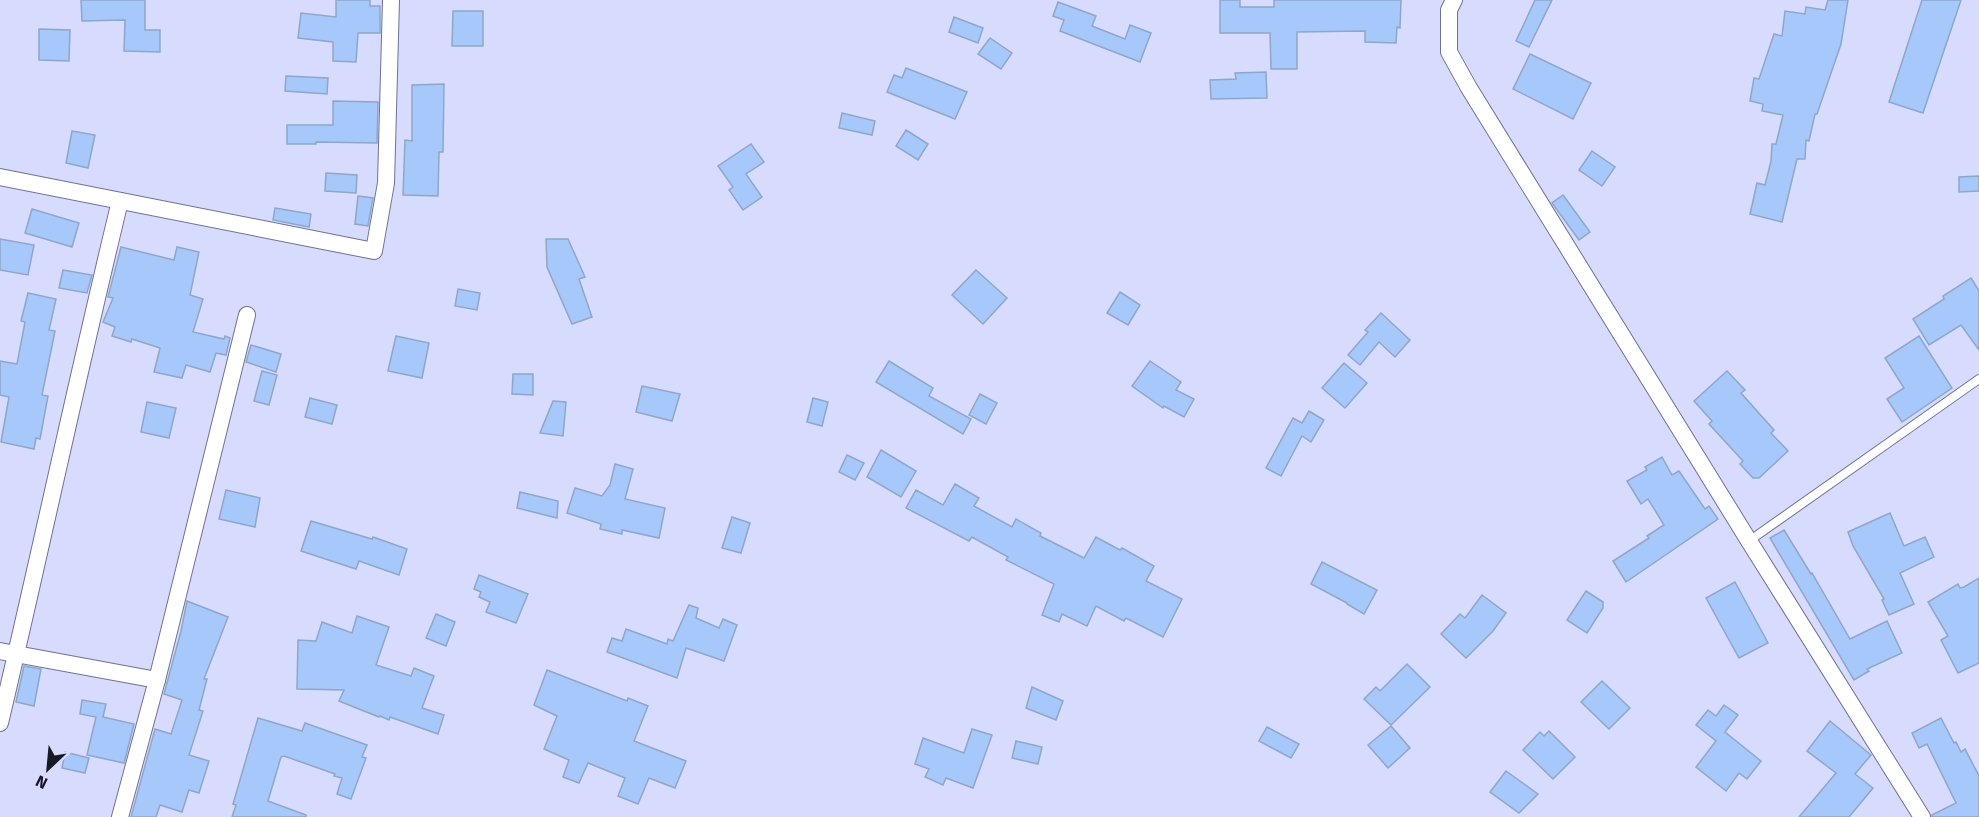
<svg xmlns="http://www.w3.org/2000/svg" width="1979" height="817" font-family="'Fira Sans',sans-serif">
<style>
.building{fill:#a7c8fb;stroke:#8fa6c9;stroke-width:1.5}
.lines{fill:none;stroke-linecap:round;stroke-linejoin:round}
.lane-casing{stroke:#6d7297;stroke-width:10}
.street-casing{stroke:#6d7297;stroke-width:18}
.lane{stroke:#fff;stroke-width:8}
.street{stroke:#fff;stroke-width:16}
</style>
<rect width="100%" height="100%" fill="#d7dcfe"/>
<g class="building">
<polygon points="81,0 145,0 145,30 160,30 160,52 124,51 125,20 82,21"/>
<polygon points="336,0 370,0 370,6 380,6 380,33 358,33 356,62 333,61 333,42 298,38 301,13 336,17"/>
<polygon points="1220,0 1240,0 1240,7 1274,7 1274,0 1401,0 1400,28 1397,27 1396,43 1365,42 1365,31 1297,32 1297,69 1271,69 1270,33 1220,33"/>
<polygon points="1535,0 1552,0 1529,47 1516,41"/>
<polygon points="1828,0 1848,0 1841,44 1817,114 1815,114 1809,141 1806,140 1805,159 1797,159 1782,222 1750,214 1757,183 1765,185 1771,161 1772,144 1776,144 1783,115 1762,111 1763,104 1750,101 1754,78 1759,79 1774,34 1782,36 1785,11 1805,14 1806,7 1825,10"/>
<polygon points="1922,0 1961,0 1923,113 1889,102"/>
<polygon points="1058,2 1096,16 1092,26 1125,39 1130,25 1151,33 1140,62 1060,31 1064,20 1053,16"/>
<polygon points="453,11 483,11 483,46 452,46"/>
<polygon points="954,17 983,28 978,43 949,32"/>
<polygon points="39,29 70,30 69,61 39,60"/>
<polygon points="990,38 1012,53 1001,69 978,54"/>
<polygon points="1530,54 1591,83 1573,119 1513,89"/>
<polygon points="906,68 967,92 955,119 887,92 894,75 902,78"/>
<polygon points="1266,72 1267,98 1211,99 1210,80 1236,79 1235,73"/>
<polygon points="286,76 328,78 327,94 285,91"/>
<polygon points="444,84 443,152 439,152 438,196 403,195 405,140 412,141 412,85"/>
<polygon points="333,101 378,102 377,143 316,142 316,144 287,144 287,125 333,125"/>
<polygon points="842,113 875,121 872,135 839,128"/>
<polygon points="906,130 928,144 918,160 896,146"/>
<polygon points="72,131 95,135 88,168 66,163"/>
<polygon points="751,144 764,162 746,174 762,197 743,210 729,190 733,187 718,166"/>
<polygon points="1592,151 1615,167 1602,186 1579,170"/>
<polygon points="326,173 357,175 356,193 325,191"/>
<polygon points="1979,176 1979,191 1959,192 1959,177"/>
<polygon points="1563,195 1590,232 1579,240 1552,203"/>
<polygon points="358,196 373,198 368,226 355,224"/>
<polygon points="275,208 311,214 309,227 273,220"/>
<polygon points="32,209 79,223 72,247 25,233"/>
<polygon points="0,239 34,245 28,275 0,270"/>
<polygon points="546,239 568,239 585,277 579,279 592,317 572,324 547,267"/>
<polygon points="121,247 174,260 177,247 199,252 190,295 203,299 193,332 224,339 225,336 230,338 226,355 216,353 210,372 186,365 182,378 154,372 160,348 132,339 131,342 112,336 115,327 103,322 113,298 108,297"/>
<polygon points="63,270 92,275 87,293 59,288"/>
<polygon points="976,270 1007,298 983,324 952,295"/>
<polygon points="1971,278 1979,291 1979,350 1961,325 1929,345 1913,319 1944,299 1943,296"/>
<polygon points="458,289 480,293 477,310 455,306"/>
<polygon points="1120,292 1140,305 1128,325 1107,313"/>
<polygon points="28,293 56,299 49,330 55,331 42,395 48,396 40,439 36,438 34,449 1,442 9,397 0,395 0,361 17,364 25,322 21,321"/>
<polygon points="1381,313 1410,340 1395,357 1379,342 1360,365 1348,355 1368,332 1365,330"/>
<polygon points="396,336 429,343 422,378 388,371"/>
<polygon points="1919,336 1952,388 1902,422 1887,399 1904,388 1885,358"/>
<polygon points="251,345 281,354 276,372 246,362"/>
<polygon points="889,361 933,388 929,396 971,419 963,434 876,382"/>
<polygon points="1150,361 1181,382 1176,390 1194,399 1184,417 1164,406 1163,408 1132,386"/>
<polygon points="1344,363 1367,383 1345,408 1322,388"/>
<polygon points="262,371 277,375 269,405 254,401"/>
<polygon points="1727,371 1745,390 1741,393 1774,430 1771,433 1788,451 1759,478 1753,478 1740,464 1743,461 1709,424 1712,421 1694,401"/>
<polygon points="513,374 533,374 533,395 512,394"/>
<polygon points="642,386 680,394 672,421 636,412"/>
<polygon points="980,394 997,403 986,424 969,415"/>
<polygon points="310,398 337,405 332,424 305,417"/>
<polygon points="813,398 828,402 822,426 807,422"/>
<polygon points="553,401 566,402 563,436 540,433"/>
<polygon points="147,402 176,408 169,438 141,432"/>
<polygon points="1309,411 1324,420 1311,442 1302,436 1281,476 1266,468 1293,418 1302,423"/>
<polygon points="881,450 916,471 901,497 867,477"/>
<polygon points="847,455 864,463 855,480 839,472"/>
<polygon points="1662,457 1672,475 1679,471 1705,509 1709,506 1718,519 1626,582 1613,561 1649,538 1647,536 1664,525 1648,499 1641,504 1627,481 1647,470 1645,467"/>
<polygon points="615,464 633,469 625,499 665,508 659,538 622,530 622,534 600,529 601,524 567,513 575,488 602,496 610,485"/>
<polygon points="955,484 979,498 974,506 1012,527 1016,519 1041,533 1040,536 1084,558 1096,537 1120,550 1122,548 1154,566 1146,581 1182,599 1163,637 1126,618 1124,621 1096,606 1087,626 1062,614 1059,622 1042,615 1054,584 1006,560 1008,557 972,537 969,541 906,508 916,490 943,505"/>
<polygon points="226,490 260,498 255,527 219,519"/>
<polygon points="520,492 558,501 557,518 517,508"/>
<polygon points="1890,513 1904,546 1925,537 1934,557 1900,573 1914,604 1889,615 1882,600 1884,599 1853,546 1848,532"/>
<polygon points="732,517 750,523 741,553 722,548"/>
<polygon points="311,521 372,539 373,537 407,549 399,575 359,561 356,569 301,551"/>
<polygon points="1784,530 1811,574 1812,573 1850,639 1887,621 1902,653 1867,669 1869,671 1854,680 1770,538"/>
<polygon points="1322,562 1377,590 1364,614 1347,604 1347,603 1311,584"/>
<polygon points="479,575 528,594 516,623 486,612 490,602 479,597 481,592 474,589"/>
<polygon points="1979,578 1979,663 1958,673 1941,640 1948,636 1928,602 1958,584 1960,588 1964,587"/>
<polygon points="1735,582 1768,643 1739,658 1706,598"/>
<polygon points="1586,591 1603,602 1603,608 1587,633 1567,620"/>
<polygon points="1482,595 1506,613 1493,631 1466,658 1441,634 1460,614 1465,618"/>
<polygon points="187,601 228,617 204,679 207,679 199,710 203,711 189,755 209,761 199,793 189,790 182,812 160,805 156,817 131,817 155,729 171,734 182,700 164,694 181,631"/>
<polygon points="689,605 698,608 696,618 719,628 723,619 737,625 724,661 686,648 677,678 607,652 612,638 622,641 626,629 667,644 668,639 673,641"/>
<polygon points="436,614 455,622 446,646 426,638"/>
<polygon points="357,616 389,627 376,665 411,676 414,668 434,676 422,708 444,715 438,734 390,717 389,720 380,716 379,717 339,701 344,690 297,689 298,640 316,641 322,622 352,633"/>
<polygon points="1407,664 1430,687 1391,725 1364,699 1376,687 1380,691"/>
<polygon points="24,666 41,669 34,706 16,702"/>
<polygon points="547,670 627,701 628,698 648,706 634,741 686,761 675,788 649,778 638,804 618,796 625,778 588,763 579,783 563,777 569,760 544,749 557,716 534,705"/>
<polygon points="1602,681 1630,708 1609,729 1581,702"/>
<polygon points="1032,687 1063,701 1056,720 1026,708"/>
<polygon points="82,700 106,704 103,717 134,724 124,763 87,755 96,717 80,714"/>
<polygon points="1724,705 1738,715 1725,732 1761,761 1747,779 1739,773 1726,791 1696,767 1716,741 1696,725 1708,710 1716,716"/>
<polygon points="258,718 302,731 305,723 367,745 362,757 366,758 351,799 337,794 342,778 334,776 335,774 284,756 281,757 268,801 306,815 306,817 232,817 236,805 233,804"/>
<polygon points="1941,718 1954,743 1956,742 1961,752 1965,749 1979,776 1979,817 1932,817 1932,815 1956,803 1927,744 1919,748 1912,733"/>
<polygon points="1830,721 1871,755 1855,774 1873,788 1849,817 1799,817 1836,773 1807,751"/>
<polygon points="1391,726 1410,748 1388,768 1368,745"/>
<polygon points="1267,727 1299,744 1291,758 1259,741"/>
<polygon points="972,729 992,735 973,788 946,778 943,785 925,777 929,769 915,764 923,738 964,753"/>
<polygon points="1549,731 1575,757 1553,779 1523,750 1540,732 1544,736"/>
<polygon points="1016,741 1042,747 1038,764 1012,758"/>
<polygon points="65,752 89,758 85,773 62,768"/>
<polygon points="1506,771 1538,794 1519,813 1490,792"/>
</g>
<g class="lines">
<g class="lane-casing">
<polyline id="lane" points="1749,541 1979,379"/>
</g>
<g class="street-casing">
<g id="street">
<polyline points="1454,0 1449,10 1449,52 1469,88 1749,541 1922,817"/>
<polyline points="0,177 374,251 386,183 391,0"/>
<polyline points="0,651 157,680"/>
<path d="M0,723C41,549 78,374 120,201"/>
<polyline points="120,817 157,680 247,315"/>
</g>
</g>
<use href="#lane" class="lane"/>
<use href="#street" class="street"/>
</g>
<g transform="translate(48 769) rotate(206)" stroke="#d7dcfe" stroke-width="4.5" paint-order="stroke">
<path d="M0-4.5L10 22L0 15L-10 22Z" fill="#171927"/>
<text y="-9" font-size="16" font-weight="bold" text-anchor="middle" fill="#171927">N</text>
</g>
</svg>
